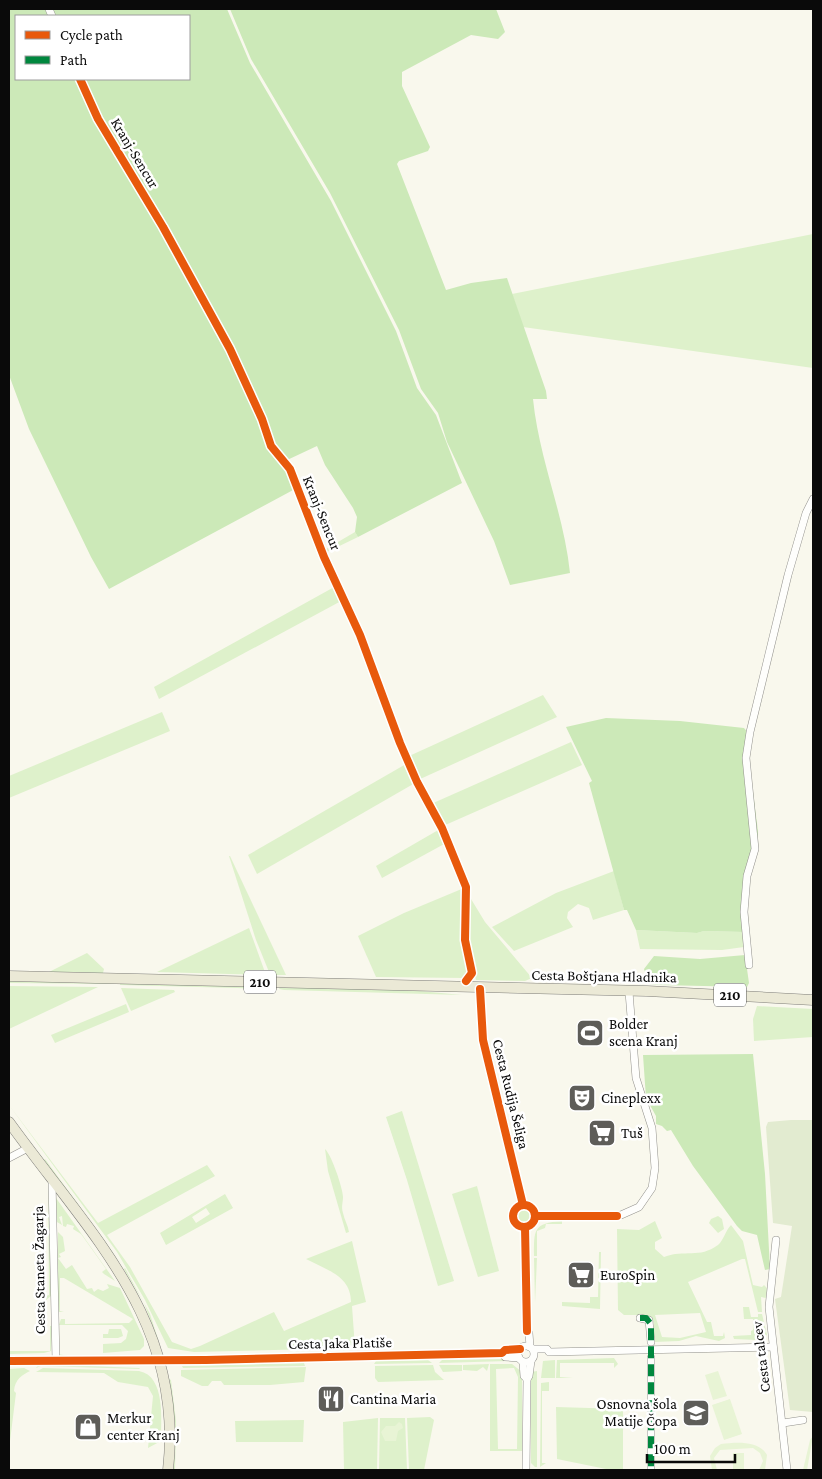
<svg xmlns="http://www.w3.org/2000/svg" width="822" height="1479" font-family="'Crimson Pro',serif">
<style>
.green{fill:#def1cb;fill-rule:evenodd}
.forest{fill:#cce9b8;fill-rule:evenodd}
.cemetery{fill:#e2ebd0}
.pitch{fill:#e8f4d5}
.lines{fill:none;stroke-linecap:round;stroke-linejoin:round}
.street-casing{stroke:#92918c;stroke-width:8}
.primary-casing{stroke:#7f7e7a;stroke-width:11}
.street{stroke:#fefefc;stroke-width:7}
.primary{stroke:#ebe9d6;stroke-width:10}
.quiet{stroke:#00873e;stroke-width:6;stroke-dasharray:12 6;stroke-linecap:butt}
.cycleway-casing{stroke:#fff;stroke-width:11}
.cycleway{stroke:#e8590c;stroke-width:8}
.labels{text-anchor:middle;stroke-width:5;stroke-linejoin:round;paint-order:stroke}
.shield{fill:#fff;stroke:#545454;stroke-width:1}
.shield-label{font-size:14px;font-weight:bold;fill:#0a0a0a}
.street-label{font-size:15px;fill:#0a0a0a;stroke:#fff}
.poi-label{font-size:15px;fill:#0a0a0a;stroke:#fff;text-anchor:start}
</style>
<rect width="100%" height="100%" fill="#f9f8ed"/>
<g class="green">
<polygon points="813,234 813,368 523,327 512,294"/>
<polygon points="355,532 358,537 325,553 326,549"/>
<polygon points="336,586 343,600 159,699 154,687"/>
<polygon points="543,695 557,717 418,780 407,757"/>
<polygon points="162,712 170,731 9,798 9,776"/>
<polygon points="571,742 582,765 443,826 431,804"/>
<polygon points="406,764 415,783 257,874 248,855"/>
<polygon points="440,829 446,843 382,878 376,866"/>
<polygon points="229,856 230,856 286,975 272,975 269,972 256,940"/>
<polygon points="614,871 624,910 593,920 589,908 578,904 568,912 567,918 573,927 514,951 492,927 556,893"/>
<polygon points="464,888 470,972 465,978 376,977 358,936 404,913"/>
<polygon points="468,894 485,922 532,978 525,981 476,980 467,947"/>
<polygon points="249,928 266,975 157,972"/>
<polygon points="636,930 697,933 704,931 744,932 744,947 722,950 640,949"/>
<polygon points="87,953 104,969 103,973 49,972"/>
<polygon points="9,980 113,983 114,984 9,983"/>
<polygon points="120,983 271,987 274,989 120,985"/>
<polygon points="9,986 98,987 9,1029"/>
<polygon points="280,987 399,989 462,995 284,990 279,989"/>
<polygon points="121,988 174,990 175,992 131,1011"/>
<polygon points="126,1004 129,1012 55,1043 51,1035"/>
<polygon points="757,1006 813,1009 813,1037 754,1041 753,1019"/>
<path d="M9,1105L98,1223L207,1165L215,1176L107,1235L130,1267L172,1342L191,1349L200,1346L274,1312L284,1331L351,1302C351,1276 327,1270 306,1259L352,1241L366,1302L352,1306L355,1348L194,1352L168,1348L145,1300L117,1252Z"/>
<polygon points="402,1111 454,1281 438,1286 407,1180 386,1117"/>
<path d="M325,1149C331,1154 343,1188 343,1197C343,1203 341,1206 343,1213C344,1219 348,1225 349,1232L346,1233L328,1171Z"/>
<polygon points="45,1159 122,1265 44,1160"/>
<polygon points="477,1186 499,1271 478,1277 452,1194"/>
<polygon points="48,1188 51,1296 46,1300 46,1296 49,1295"/>
<path d="M225,1194L233,1208L166,1245L160,1233ZM206,1208L210,1214L196,1223L192,1217Z"/>
<polygon points="56,1198 115,1281 104,1274 102,1272 106,1269 81,1234 73,1229 74,1226 67,1224 66,1227 63,1226 62,1216 59,1217 62,1225 57,1222"/>
<circle cx="524" cy="1216" r="6"/>
<polygon points="718,1216 722,1219 724,1229 718,1233 709,1223 711,1219"/>
<path d="M562,1221V1224H546L545,1228L537,1231V1256H534C534,1230 533,1223 562,1221Z"/>
<path d="M655,1221L662,1238L655,1242V1249L664,1257C685,1249 699,1259 718,1245C724,1240 725,1231 731,1225L743,1241L753,1285L762,1287L764,1285L767,1288L766,1298L761,1297L762,1312H758L745,1259H742L688,1282L707,1322H711L714,1336H723L724,1332L725,1338L719,1341L696,1336L679,1341L654,1342V1323L650,1318L638,1315H624L618,1310L617,1229L639,1230ZM700,1313L706,1332L680,1338L662,1337L655,1315Z"/>
<polygon points="58,1232 63,1237 65,1251 59,1254 61,1257 58,1258 66,1269 72,1265 87,1289 92,1288 94,1292 98,1289 103,1291 109,1288 107,1284 120,1288 144,1339 144,1346 140,1350 103,1353 103,1344 121,1343 126,1339 128,1331 122,1325 59,1325 61,1319 65,1319 65,1324 129,1323 133,1319 64,1278 60,1278 60,1311 64,1312 58,1312"/>
<polygon points="599,1252 601,1252 600,1309 562,1306 562,1302 590,1303 590,1297 598,1297"/>
<polygon points="534,1258 537,1258 535,1303"/>
<polygon points="125,1268 150,1314 159,1342 144,1303 124,1269"/>
<polygon points="743,1307 749,1307 751,1317 758,1317 758,1314 762,1314 767,1335 757,1340 734,1339 733,1336 751,1335 751,1331 753,1330 753,1319 744,1319"/>
<polygon points="50,1326 52,1326 51,1351 44,1353 9,1354 9,1351 50,1351"/>
<polygon points="109,1329 121,1329 123,1336 118,1338 103,1338 103,1334 108,1334"/>
<polygon points="58,1354 68,1356 138,1356 63,1357"/>
<polygon points="614,1358 618,1364 614,1368 614,1363 560,1363 560,1377 573,1378 556,1378 557,1360"/>
<polygon points="509,1359 509,1361 439,1363 442,1360"/>
<polygon points="428,1360 432,1363 374,1364 376,1361"/>
<polygon points="555,1360 555,1378 541,1378 543,1361"/>
<polygon points="304,1363 305,1366 183,1368 182,1366"/>
<polygon points="39,1364 139,1368 140,1369 41,1366 36,1368"/>
<polygon points="489,1364 487,1371 483,1367 477,1371 463,1370 463,1365"/>
<path d="M490,1364H512L522,1372V1451H490ZM514,1368L518,1377L517,1449H498L496,1369Z"/>
<polygon points="433,1365 435,1372 444,1380 378,1382 375,1378 375,1366"/>
<polygon points="439,1365 462,1365 462,1371 443,1372"/>
<polygon points="306,1367 304,1382 270,1385 224,1385 221,1381 212,1381 208,1386 202,1386 181,1376 181,1370"/>
<path d="M24,1368L30,1371C22,1375 15,1379 14,1391L16,1393L9,1449V1369Z"/>
<path d="M43,1368L139,1371C166,1376 161,1421 161,1441L148,1448L153,1396L148,1387L118,1382L104,1373L36,1372Z"/>
<polygon points="537,1371 537,1467 535,1467 531,1463 531,1372"/>
<polygon points="169,1379 171,1380 176,1421 175,1470 172,1470 174,1422"/>
<polygon points="549,1382 549,1391 542,1391 542,1463 546,1463 540,1467 541,1383"/>
<polygon points="556,1407 623,1409 623,1470 611,1470 557,1459"/>
<polygon points="430,1417 434,1420 424,1470 409,1470 407,1418"/>
<polygon points="378,1418 377,1470 344,1470 343,1422"/>
<polygon points="380,1418 405,1418 407,1470 379,1469"/>
<polygon points="304,1420 303,1442 236,1442 235,1421"/>
</g>
<g class="forest">
<path d="M9,9H227L250,63L331,201L396,331L417,388L436,415L462,483L358,537L355,532L357,517L353,508L325,465L317,446L285,461L284,465L295,489L109,589L91,557L29,429L9,375ZM16,16H189V79H16Z"/>
<path d="M230,9H496L505,32L498,39L471,35L402,72V86L430,147L428,151L399,161L397,164L446,290L471,283L507,278L546,391L547,399H533C539,459 564,514 570,573L510,585L494,541L447,442L438,413L421,389L399,330L330,193L251,59Z"/>
<polygon points="606,718 680,721 744,728 748,733 750,769 758,831 757,849 749,876 744,932 704,931 697,933 636,930 627,910 624,910 589,783 592,781 566,727"/>
<polygon points="745,955 749,983 747,987 660,985 649,984 644,969 654,956 700,959"/>
<polygon points="753,1054 765,1174 770,1269 765,1270 757,1235 742,1231 737,1226 693,1166 671,1130 667,1131 662,1126 656,1124 656,1116 646,1098 643,1055"/>
</g>
<polygon class="cemetery" points="791,1120 813,1120 813,1412 790,1410 775,1299 781,1297 792,1226 773,1223 766,1127 768,1122"/>
<g class="pitch">
<polygon points="718,1371 727,1396 713,1400 705,1375"/>
<polygon points="730,1399 742,1434 724,1440 712,1405"/>
<polygon points="399,1422 402,1424 403,1428 398,1431 396,1441 385,1441 381,1432 386,1426 395,1426"/>
<polygon points="813,1436 807,1470 803,1470 810,1440"/>
<path d="M721,1444C736,1442 759,1440 767,1455L765,1470H759L763,1461L760,1453L753,1448L720,1450L714,1458L717,1470H712L710,1456L715,1448Z"/>
<rect x="733" y="1453" width="11" height="17"/>
</g>
<g class="lines">
<g class="street-casing">
<g id="street">
<polyline points="49,9 52,16"/>
<polyline points="80,79 98,119 163,227 230,349 262,419 271,446 290,469 324,557 360,635 400,743 417,782 442,828 466,887 465,940 472,973 466,981"/>
<polyline points="749,965 744,912 747,876 755,849 746,758 750,732 788,575 806,513 813,499"/>
<polyline points="480,989 483,1040 523,1205"/>
<polyline points="9,1158 28,1148"/>
<polyline points="52,1181 56,1360"/>
<circle cx="524" cy="1216" r="11"/>
<polyline points="535,1216 621,1215 639,1207 652,1188 655,1168 652,1128 636,1078 629,992"/>
<polyline points="525,1227 527,1331 529,1333 530,1347"/>
<polyline points="776,1240 769,1307 787,1470"/>
<polyline points="640,1318 649,1320 651,1342"/>
<circle cx="526" cy="1354" r="8"/>
<polyline points="533,1349 547,1349 549,1352 773,1347"/>
<polyline points="502,1353 505,1357 519,1358"/>
<polyline points="9,1361 206,1360 502,1353 505,1350 520,1349"/>
<polyline points="523,1362 524,1376 527,1379 526,1470"/>
<polyline points="527,1379 529,1376 531,1361"/>
<polyline points="783,1423 803,1420"/>
<polyline points="651,1470 651,1358"/>
</g>
</g>
<g class="primary-casing">
<g id="primary">
<polyline points="9,976 647,991 813,1000"/>
<path d="M9,1122C88,1232 185,1321 168,1470"/>
</g>
</g>
<use href="#street" class="street"/>
<use href="#primary" class="primary"/>
<polyline class="quiet" points="640,1318 646,1318 651,1324 651,1470"/>
<g class="cycleway-casing">
<g id="cycleway">
<polyline points="80,79 98,119 163,227 230,349 262,419 271,446 290,469 324,557 360,635 400,743 417,782 442,828 466,887 465,940 472,973 466,981"/>
<polyline points="480,989 483,1040 523,1205"/>
<circle cx="524" cy="1216" r="11"/>
<polyline points="535,1216 617,1216"/>
<polyline points="525,1227 527,1331"/>
<polyline points="9,1361 206,1360 502,1353 505,1350 520,1349"/>
</g>
</g>
<use href="#cycleway" class="cycleway"/>
</g>
<defs>
<g id="stadium-square" transform="scale(1.4375)"><rect x="-9" y="-9" width="18" height="18" rx="4" fill="#5e5d59" stroke="#fff"/><path d="M0-5a6.5 5 0 1 0 0 10a6.5 5 0 1 0 0-10ZM-3.5-1.8h7v3.6h-7Z" fill="#fff"/></g>
<g id="theatre-square" transform="scale(1.4375)"><rect x="-9" y="-9" width="18" height="18" rx="4" fill="#5e5d59" stroke="#fff"/><path d="M-5-5.5Q0-4 5-5.5V0Q5 5 0 6Q-5 5-5 0ZM-3.3-2.5H-1v1.5H-3.3ZM1-2.5H3.3v1.5H1ZM-2.8 1Q0 5.5 2.8 1Z" fill="#fff"/></g>
<g id="supermarket-square" transform="scale(1.4375)"><rect x="-9" y="-9" width="18" height="18" rx="4" fill="#5e5d59" stroke="#fff"/><path d="M-6-5.5h2.5l.6 2H6L4.5 2H-2.5L-4.4-4H-6ZM-1.5 3.2a1.3 1.3 0 1 0 .1 0ZM3 3.2a1.3 1.3 0 1 0 .1 0Z" fill="#fff"/></g>
<g id="restaurant-square" transform="scale(1.4375)"><rect x="-9" y="-9" width="18" height="18" rx="4" fill="#5e5d59" stroke="#fff"/><path d="M-5-6h1v4h1v-4h1v4h1v-4h1v5L-1.5 .5V6h-2V.5L-5-1ZM5-6V6H3V1.5H1.5Q1.5-4 5-6Z" fill="#fff"/></g>
<g id="school-square" transform="scale(1.4375)"><rect x="-9" y="-9" width="18" height="18" rx="4" fill="#5e5d59" stroke="#fff"/><path d="M0-5L7-2L0 1L-7-2ZM-4 1L0 2.5L4 1V4Q0 6-4 4Z" fill="#fff"/></g>
<g id="shop-square" transform="scale(1.4375)"><rect x="-9" y="-9" width="18" height="18" rx="4" fill="#5e5d59" stroke="#fff"/><path d="M-5-2.5h2.3a2.7 3.5 0 0 1 5.4 0H5L5.5 6h-11ZM-1.5-2.5h3a1.5 2.3 0 0 0-3 0Z" fill="#fff"/></g>
</defs>
<g fill-rule="evenodd">
<use href="#stadium-square" x="590" y="1033"/>
<use href="#theatre-square" x="582" y="1098"/>
<use href="#supermarket-square" x="602" y="1133"/>
<use href="#supermarket-square" x="581" y="1275"/>
<use href="#restaurant-square" x="331" y="1399"/>
<use href="#school-square" x="696" y="1413"/>
<use href="#shop-square" x="88" y="1427"/>
</g>
<g class="labels">
<g class="shield">
<rect x="244" y="970.5" width="32" height="23" rx="4"/>
<rect x="714" y="983.5" width="32" height="23" rx="4"/>
</g>
<g class="shield-label">
<text x="260" y="987">210</text>
<text x="730" y="1000">210</text>
</g>
<g class="street-label">
<text transform="translate(135 153) rotate(59)" y="5">Kranj-Sencur</text>
<text transform="translate(322 513) rotate(68)" y="5">Kranj-Sencur</text>
<text transform="translate(604 976) rotate(1)" y="5">Cesta Boštjana Hladnika</text>
<text transform="translate(511 1094) rotate(76)" y="5">Cesta Rudija Šeliga</text>
<text transform="translate(39 1270) rotate(-91)" y="5">Cesta Staneta Žagarja</text>
<text transform="translate(340 1343) rotate(-1)" y="5">Cesta Jaka Platiše</text>
<text transform="translate(761 1357) rotate(-97)" y="5">Cesta talcev</text>
</g>
<g class="poi-label">
<text x="609" y="1029">Bolder<tspan x="609" dy="17">scena Kranj</tspan></text>
<text x="601" y="1103">Cineplexx</text>
<text x="621" y="1138">Tuš</text>
<text x="600" y="1280">EuroSpin</text>
<text x="350" y="1404">Cantina Maria</text>
<text x="677" y="1409" text-anchor="end">Osnovna šola<tspan x="677" dy="17">Matije Čopa</tspan></text>
<text x="107" y="1423">Merkur<tspan x="107" dy="17">center Kranj</tspan></text>
</g>
</g>
<rect width="822" height="1479" fill="none" stroke="#0a0a0a" stroke-width="20"/>
<rect x="15" y="15" width="175" height="65" fill="#ffffff" stroke="#9d9d9d"/>
<rect x="25" y="31" width="25" height="8" fill="#e8590c" stroke="#9d9d9d"/>
<text x="60" y="40" font-size="15" fill="#0a0a0a">Cycle path</text>
<rect x="25" y="56" width="25" height="8" fill="#00873e" stroke="#9d9d9d"/>
<text x="60" y="65" font-size="15" fill="#0a0a0a">Path</text>
<path d="M647 1454v8h88v-8" fill="none" stroke="#0a0a0a" stroke-width="2.5"/>
<text x="654" y="1454" font-size="15" fill="#0a0a0a" stroke="#ffffff" stroke-width="4" paint-order="stroke">100 m</text>
</svg>
